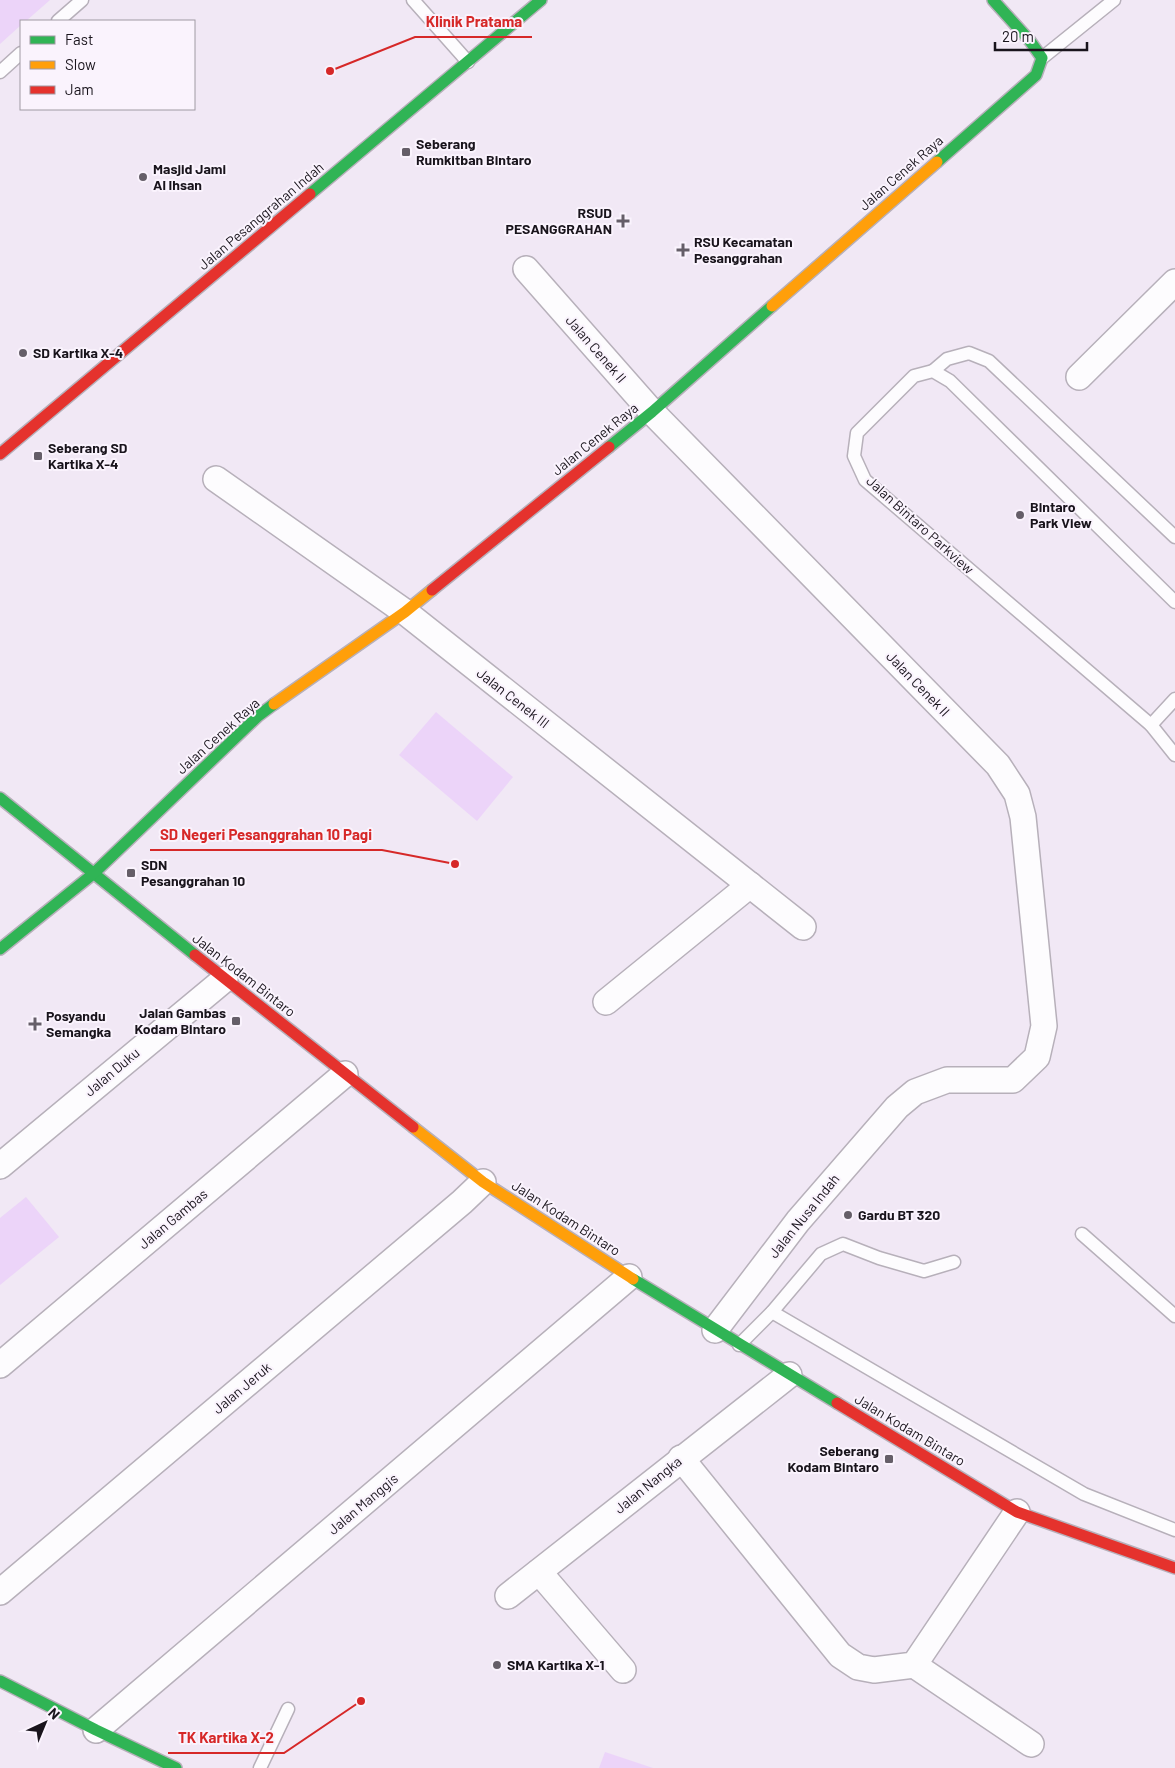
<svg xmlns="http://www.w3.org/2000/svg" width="1175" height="1768" font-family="Barlow,sans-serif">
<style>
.green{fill:#ecd4f9}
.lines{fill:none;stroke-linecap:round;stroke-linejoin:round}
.lane-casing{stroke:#b7b0ba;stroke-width:15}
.street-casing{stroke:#b7b0ba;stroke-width:28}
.fast-casing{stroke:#b7b0ba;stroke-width:14}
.slow-casing{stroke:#b7b0ba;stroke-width:14}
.jam-casing{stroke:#b7b0ba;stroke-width:14}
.lane{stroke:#fdfcfe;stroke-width:12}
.street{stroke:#fdfcfe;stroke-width:25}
.fast{stroke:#30b455;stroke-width:11}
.slow{stroke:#ff9f0a;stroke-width:11}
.jam{stroke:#e5322d;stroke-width:11}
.poi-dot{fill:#655e68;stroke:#faf3fd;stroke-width:2}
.labels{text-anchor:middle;stroke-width:4;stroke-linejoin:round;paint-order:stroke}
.poi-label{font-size:14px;font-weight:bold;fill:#19141c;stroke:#faf3fd;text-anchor:start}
.street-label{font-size:14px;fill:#19141c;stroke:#faf3fd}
.leader{fill:none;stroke:#d62828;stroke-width:2}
.callout-dot{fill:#d62828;stroke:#faf3fd;stroke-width:2}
.callout-label{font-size:15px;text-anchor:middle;font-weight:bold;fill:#d62828;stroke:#faf3fd;stroke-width:4;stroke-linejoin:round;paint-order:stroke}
</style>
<rect width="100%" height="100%" fill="#f1e8f5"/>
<g class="green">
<polygon points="0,0 50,0 26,21 21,21 21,25 0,44"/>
<polygon points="436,712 513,777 477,821 399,755"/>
<polygon points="26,1197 59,1237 0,1285 0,1218"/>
<polygon points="605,1752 653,1768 599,1768"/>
</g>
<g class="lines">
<g class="lane-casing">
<g id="lane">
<polyline points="413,0 468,62"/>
<polyline points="58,21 82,0"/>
<polyline points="1042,58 1114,0"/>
<polyline points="0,72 21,53"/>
<polyline points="933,371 947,359 969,353 989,361 1175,537"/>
<polyline points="1175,602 950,381 933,371 914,376 857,433 854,456 865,480 1151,725 1175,755"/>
<polyline points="1151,725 1175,699"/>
<polyline points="1082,1234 1175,1316"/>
<polyline points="772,1312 1084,1494 1175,1530"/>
<polyline points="739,1345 772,1312 821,1254 843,1244 879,1258 924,1271 954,1262"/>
<polyline points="260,1768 288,1709"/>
</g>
</g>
<g class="street-casing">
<g id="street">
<polyline points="526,269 652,412 998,765 1017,794 1023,817 1044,1026 1037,1057 1013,1080 947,1080 915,1092 897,1107 798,1221 715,1330"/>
<polyline points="1079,377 1175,282"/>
<polyline points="216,479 405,612 803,927"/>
<polyline points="606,1002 750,885"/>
<polyline points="0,1166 225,979"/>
<polyline points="0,1365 345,1074"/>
<polyline points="681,1458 840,1655 858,1667 874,1670 914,1665 1017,1512"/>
<polyline points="539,1572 623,1670"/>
<polyline points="0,1592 462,1202 483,1182"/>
<polyline points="508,1596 789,1375"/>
<polyline points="914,1665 1031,1744"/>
<polyline points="96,1730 629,1277"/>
</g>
</g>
<g class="fast-casing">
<g id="fast">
<polyline points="937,162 1036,75 1042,58 1030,41 993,0"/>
<polyline points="310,194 541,0"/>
<polyline points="609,447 652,412 772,306"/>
<polyline points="0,798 195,955"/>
<polyline points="0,949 93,874 258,716 274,704"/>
<polyline points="633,1279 837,1403"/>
<polyline points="0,1681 96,1730 176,1768"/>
</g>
</g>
<g class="slow-casing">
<g id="slow">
<polyline points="772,306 937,162"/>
<polyline points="274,704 405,612 432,590"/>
<polyline points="413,1127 483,1182 633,1279"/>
</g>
</g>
<g class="jam-casing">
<g id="jam">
<polyline points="0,454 310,194"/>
<polyline points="432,590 609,447"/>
<polyline points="195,955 413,1127"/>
<polyline points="837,1403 1017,1512 1175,1568"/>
</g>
</g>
<use href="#lane" class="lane"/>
<use href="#street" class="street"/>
<use href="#fast" class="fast"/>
<use href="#slow" class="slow"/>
<use href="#jam" class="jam"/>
</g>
<g class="poi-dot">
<rect x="401" y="147" width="10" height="10" rx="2.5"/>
<circle cx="143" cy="177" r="5"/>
<path d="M620.5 213.5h5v5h5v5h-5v5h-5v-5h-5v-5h5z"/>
<path d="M680.5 242.5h5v5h5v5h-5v5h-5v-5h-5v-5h5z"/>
<circle cx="23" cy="353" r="5"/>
<rect x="33" y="451" width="10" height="10" rx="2.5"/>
<circle cx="1020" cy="515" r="5"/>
<rect x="126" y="868" width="10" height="10" rx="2.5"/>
<rect x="231" y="1016" width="10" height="10" rx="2.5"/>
<path d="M32.5 1016.5h5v5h5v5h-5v5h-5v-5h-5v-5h5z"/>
<circle cx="848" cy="1215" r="5"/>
<rect x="884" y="1454" width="10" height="10" rx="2.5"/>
<circle cx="497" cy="1665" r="5"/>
</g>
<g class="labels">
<g class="poi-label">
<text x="416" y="149">Seberang<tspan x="416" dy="16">Rumkitban Bintaro</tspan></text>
<text x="153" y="174">Masjid Jami<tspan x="153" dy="16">Al Ihsan</tspan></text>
<text x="612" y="218" text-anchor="end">RSUD<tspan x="612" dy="16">PESANGGRAHAN</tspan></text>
<text x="694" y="247">RSU Kecamatan<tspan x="694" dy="16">Pesanggrahan</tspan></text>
<text x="33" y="358">SD Kartika X-4</text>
<text x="48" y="453">Seberang SD<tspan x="48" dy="16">Kartika X-4</tspan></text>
<text x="1030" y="512">Bintaro<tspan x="1030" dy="16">Park View</tspan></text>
<text x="141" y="870">SDN<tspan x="141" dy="16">Pesanggrahan 10</tspan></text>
<text x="226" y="1018" text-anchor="end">Jalan Gambas<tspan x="226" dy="16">Kodam Bintaro</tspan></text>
<text x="46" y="1021">Posyandu<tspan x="46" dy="16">Semangka</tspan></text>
<text x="858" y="1220">Gardu BT 320</text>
<text x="879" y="1456" text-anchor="end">Seberang<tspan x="879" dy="16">Kodam Bintaro</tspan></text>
<text x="507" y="1670">SMA Kartika X-1</text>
</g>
<g class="street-label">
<text transform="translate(901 173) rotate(-41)" y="5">Jalan Cenek Raya</text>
<text transform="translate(261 216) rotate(-40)" y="5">Jalan Pesanggrahan Indah</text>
<text transform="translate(596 349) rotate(49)" y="5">Jalan Cenek II</text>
<text transform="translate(595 439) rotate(-39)" y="5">Jalan Cenek Raya</text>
<text transform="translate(920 525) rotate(42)" y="5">Jalan Bintaro Parkview</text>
<text transform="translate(918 684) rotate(46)" y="5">Jalan Cenek II</text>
<text transform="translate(513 698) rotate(38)" y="5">Jalan Cenek III</text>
<text transform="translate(218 736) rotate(-42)" y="5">Jalan Cenek Raya</text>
<text transform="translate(244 975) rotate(38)" y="5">Jalan Kodam Bintaro</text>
<text transform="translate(112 1072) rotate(-40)" y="5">Jalan Duku</text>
<text transform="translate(804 1216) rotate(-51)" y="5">Jalan Nusa Indah</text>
<text transform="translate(566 1218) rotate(33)" y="5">Jalan Kodam Bintaro</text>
<text transform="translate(173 1219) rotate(-40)" y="5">Jalan Gambas</text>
<text transform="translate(242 1388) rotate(-40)" y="5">Jalan Jeruk</text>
<text transform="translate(910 1430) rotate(31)" y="5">Jalan Kodam Bintaro</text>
<text transform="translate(648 1485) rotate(-39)" y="5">Jalan Nangka</text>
<text transform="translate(363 1504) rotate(-40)" y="5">Jalan Manggis</text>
</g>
</g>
<path class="leader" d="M330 71L415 37H532M455 864L382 850H150M361 1701L284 1753H168"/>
<g class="callout-dot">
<circle cx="330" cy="71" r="5"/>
<circle cx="455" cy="864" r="5"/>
<circle cx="361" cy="1701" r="5"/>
</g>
<g class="callout-label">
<text x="474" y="27">Klinik Pratama</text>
<text x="266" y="840">SD Negeri Pesanggrahan 10 Pagi</text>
<text x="226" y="1743">TK Kartika X-2</text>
</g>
<rect x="20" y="20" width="175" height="90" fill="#faf3fd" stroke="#a09aa3"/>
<rect x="30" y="36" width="25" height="8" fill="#30b455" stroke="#a09aa3"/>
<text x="65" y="45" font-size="15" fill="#19141c">Fast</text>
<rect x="30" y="61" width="25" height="8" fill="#ff9f0a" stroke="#a09aa3"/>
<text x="65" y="70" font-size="15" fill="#19141c">Slow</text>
<rect x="30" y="86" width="25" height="8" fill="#e5322d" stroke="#a09aa3"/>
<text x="65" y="95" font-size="15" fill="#19141c">Jam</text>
<g transform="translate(45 1723) rotate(44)" stroke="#faf3fd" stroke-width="4" paint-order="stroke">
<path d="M0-4L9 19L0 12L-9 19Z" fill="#19141c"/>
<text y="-8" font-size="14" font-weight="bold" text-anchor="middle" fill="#19141c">N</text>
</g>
<path d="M995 42v8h92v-8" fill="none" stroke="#19141c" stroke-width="2.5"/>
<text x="1002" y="42" font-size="15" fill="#19141c" stroke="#faf3fd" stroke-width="4" paint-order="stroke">20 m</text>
</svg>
